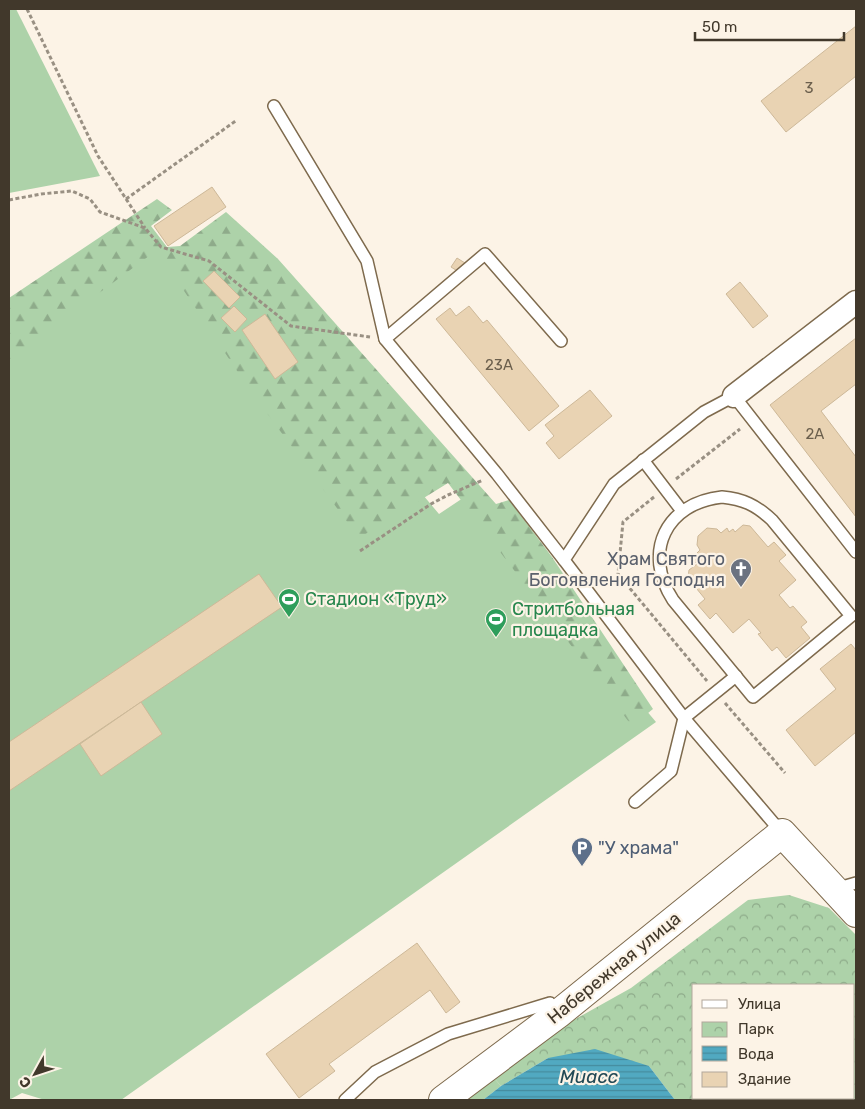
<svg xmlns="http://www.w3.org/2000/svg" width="865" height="1109" font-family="Rubik,sans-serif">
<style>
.green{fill:#add2a9}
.forest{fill:url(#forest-firs)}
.park{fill:url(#park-crowns);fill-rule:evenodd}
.water{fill:url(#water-rules)}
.building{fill:#e9d3b3;stroke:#cdb898}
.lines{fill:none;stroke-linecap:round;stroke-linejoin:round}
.service-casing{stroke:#7e6a4d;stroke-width:14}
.minor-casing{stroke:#7e6a4d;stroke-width:25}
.tertiary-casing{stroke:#7e6a4d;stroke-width:30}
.path{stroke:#999083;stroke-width:3;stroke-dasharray:4 2.5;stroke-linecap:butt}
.service{stroke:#fff;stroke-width:11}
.minor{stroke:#fff;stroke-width:22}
.tertiary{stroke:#fff;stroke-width:28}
.labels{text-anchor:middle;stroke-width:4.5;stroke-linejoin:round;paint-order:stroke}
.number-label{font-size:15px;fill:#6b5f4d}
.worship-label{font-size:18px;fill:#5b616d;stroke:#fcf3e6;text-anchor:end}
.leisure-label{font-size:18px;fill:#27864d;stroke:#fcf3e6;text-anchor:start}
.service-label{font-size:18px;fill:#4e5e75;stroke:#fcf3e6;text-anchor:start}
.street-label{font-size:18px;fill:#41382b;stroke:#fcf3e6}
.water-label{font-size:19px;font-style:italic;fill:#224955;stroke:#fcf3e6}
</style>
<defs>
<pattern id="forest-firs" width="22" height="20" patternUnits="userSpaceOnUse" patternTransform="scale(1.25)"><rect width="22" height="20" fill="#add2a9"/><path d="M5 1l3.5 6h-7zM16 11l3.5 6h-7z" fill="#8eab8a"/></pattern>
<pattern id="park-crowns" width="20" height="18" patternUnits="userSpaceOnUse" patternTransform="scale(1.25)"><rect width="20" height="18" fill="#add2a9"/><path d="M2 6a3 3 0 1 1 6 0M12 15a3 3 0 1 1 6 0" fill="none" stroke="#8eab8a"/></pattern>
<pattern id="water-rules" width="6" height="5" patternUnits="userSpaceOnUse" patternTransform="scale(1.25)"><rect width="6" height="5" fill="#51a9c1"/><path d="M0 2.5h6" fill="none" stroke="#458b9d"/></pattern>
</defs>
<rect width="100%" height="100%" fill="#fcf3e6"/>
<g class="green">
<polygon points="9,9 16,9 100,176 9,193"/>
<polygon points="115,233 165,251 267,310 439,514 466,496 656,722 121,1100 45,1100 22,1093 9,1100 9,305"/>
<polygon points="493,1077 501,1086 483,1100 464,1100"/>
</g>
<polygon class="forest" points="157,199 172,210 151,226 167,247 180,246 226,212 278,259 496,504 509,500 552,557 653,709 632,726 448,483 359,538 247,386 157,250 9,360 9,298"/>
<path class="park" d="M789,895L829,908L856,935V1100H675L649,1066L548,1058L501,1086L493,1077L538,1040L631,988L748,900ZM694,985H854V1098H694Z"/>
<polygon class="water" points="595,1049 649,1066 675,1100 483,1100 501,1086 548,1058"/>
<g class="building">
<polygon points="856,26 856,76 786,132 761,101"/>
<polygon points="212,187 226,207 168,246 154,226"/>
<polygon points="457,258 465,263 459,272 451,267"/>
<polygon points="214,271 240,297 229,308 203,281"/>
<polygon points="740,282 768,316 753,328 726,294"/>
<polygon points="234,306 247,319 235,332 221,318"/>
<polygon points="469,306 483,323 487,320 559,406 529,431 436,319 450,308 456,316"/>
<polygon points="265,314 298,362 275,379 242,330"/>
<polygon points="856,338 856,384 821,411 856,457 856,517 770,405"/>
<polygon points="590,390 612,416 559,459 546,443 554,436 545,425"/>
<polygon points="743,525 750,526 768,547 774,542 786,555 779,561 796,580 779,595 790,608 793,606 807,622 801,627 810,638 786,658 777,647 772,651 758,634 761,633 749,619 733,633 716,613 710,619 698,605 705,599 688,578 689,570 697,564 694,561 698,557 696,554 700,550 697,545 698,536 707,528 717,529 721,533 727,528 729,532 733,529 735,532"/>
<polygon points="259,574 282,607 9,791 9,742"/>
<polygon points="851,644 856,650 856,732 815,766 786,730 836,689 820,669"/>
<polygon points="141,702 162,734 101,776 80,744"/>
<polygon points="417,943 460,1002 446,1013 430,990 329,1064 335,1071 299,1098 266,1054"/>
</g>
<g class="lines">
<g class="service-casing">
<g id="service">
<polyline points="274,106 367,261 385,339"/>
<polyline points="561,341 485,254 385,339 497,474 564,560"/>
<polyline points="643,460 682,511"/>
<path d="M722,497C743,499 756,505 772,520L851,616L753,697L673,600C642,552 666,503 722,497Z"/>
<polyline points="635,802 671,771 684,718 736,676"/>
<polyline points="782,833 684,718 564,560 614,484 704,412 734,396 856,552"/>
<polyline points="835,889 856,883"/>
<polyline points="345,1100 375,1072 448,1034 550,1003 558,1014"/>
</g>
</g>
<g class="minor-casing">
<polyline id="minor" points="734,396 856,302"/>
</g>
<g class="tertiary-casing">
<polyline id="tertiary" points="443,1100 558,1014 782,833 856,913"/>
</g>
<g class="path">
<polyline points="27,9 98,156 145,228"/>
<polyline points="126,199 237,120"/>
<polyline points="9,200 41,194 72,191 90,199 100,212 145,228 161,247 209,261 291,326 370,337"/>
<polyline points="676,479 740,429"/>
<polyline points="654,497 623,522 618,574 707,681"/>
<polyline points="360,551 431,504 448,495 483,480"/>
<polyline points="725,703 785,773"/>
</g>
<use href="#service" class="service"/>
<use href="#minor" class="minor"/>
<use href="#tertiary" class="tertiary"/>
</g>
<defs>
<g id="church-pin" transform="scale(1.125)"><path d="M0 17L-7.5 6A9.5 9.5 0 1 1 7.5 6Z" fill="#6b7280" stroke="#fcf3e6"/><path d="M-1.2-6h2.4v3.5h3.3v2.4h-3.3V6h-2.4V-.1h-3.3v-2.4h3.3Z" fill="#fff"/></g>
<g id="stadium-pin" transform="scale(1.125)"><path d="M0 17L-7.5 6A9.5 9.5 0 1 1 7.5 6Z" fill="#2e9e5b" stroke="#fcf3e6"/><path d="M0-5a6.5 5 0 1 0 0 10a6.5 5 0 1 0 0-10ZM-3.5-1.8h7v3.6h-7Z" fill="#fff"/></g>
<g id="parking-pin" transform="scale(1.125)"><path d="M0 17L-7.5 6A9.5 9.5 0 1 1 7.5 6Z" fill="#5c6f8a" stroke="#fcf3e6"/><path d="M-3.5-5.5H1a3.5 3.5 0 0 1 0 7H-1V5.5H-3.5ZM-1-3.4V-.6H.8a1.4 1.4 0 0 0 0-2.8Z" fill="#fff"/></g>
</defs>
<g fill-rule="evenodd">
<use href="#church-pin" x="741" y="569"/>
<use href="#stadium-pin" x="289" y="599"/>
<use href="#stadium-pin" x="496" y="619"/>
<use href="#parking-pin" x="582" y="848"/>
</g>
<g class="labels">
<g class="number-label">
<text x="809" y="93">3</text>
<text x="499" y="370">23А</text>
<text x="815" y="439">2А</text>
</g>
<g class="worship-label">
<text x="725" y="565">Храм Святого<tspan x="725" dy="21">Богоявления Господня</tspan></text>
</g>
<g class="leisure-label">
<text x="305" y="605">Стадион «Труд»</text>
<text x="512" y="615">Стритбольная<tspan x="512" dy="21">площадка</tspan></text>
</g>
<g class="service-label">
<text x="598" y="854">"У храма"</text>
</g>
<g class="street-label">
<text transform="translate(614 968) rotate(-39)" y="6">Набережная улица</text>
</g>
<g class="water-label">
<text x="589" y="1083">Миасс</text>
</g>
</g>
<rect width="865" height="1109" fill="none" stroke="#41382b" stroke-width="20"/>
<rect x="692" y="984" width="162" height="115" fill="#fcf3e6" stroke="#b1a89b"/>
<rect x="702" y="1000" width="25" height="8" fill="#ffffff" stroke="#b1a89b"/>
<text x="738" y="1009" font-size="15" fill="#41382b">Улица</text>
<rect x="702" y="1022" width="25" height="15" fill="url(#park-crowns)" stroke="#b1a89b"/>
<text x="738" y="1034" font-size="15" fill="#41382b">Парк</text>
<rect x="702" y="1046" width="25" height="15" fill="url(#water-rules)" stroke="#b1a89b"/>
<text x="738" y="1059" font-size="15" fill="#41382b">Вода</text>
<rect x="702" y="1072" width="25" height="15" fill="#e9d3b3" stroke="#b1a89b"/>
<text x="738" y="1084" font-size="15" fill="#41382b">Здание</text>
<g transform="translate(35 1074) rotate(230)" stroke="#fcf3e6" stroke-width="4" paint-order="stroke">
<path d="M0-4L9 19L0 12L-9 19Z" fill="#41382b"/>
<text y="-8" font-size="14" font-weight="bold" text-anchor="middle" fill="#41382b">С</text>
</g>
<path d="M695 32v8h149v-8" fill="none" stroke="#41382b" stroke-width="2.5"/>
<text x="702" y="32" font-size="15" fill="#41382b" stroke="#fcf3e6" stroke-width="4" paint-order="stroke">50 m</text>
</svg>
